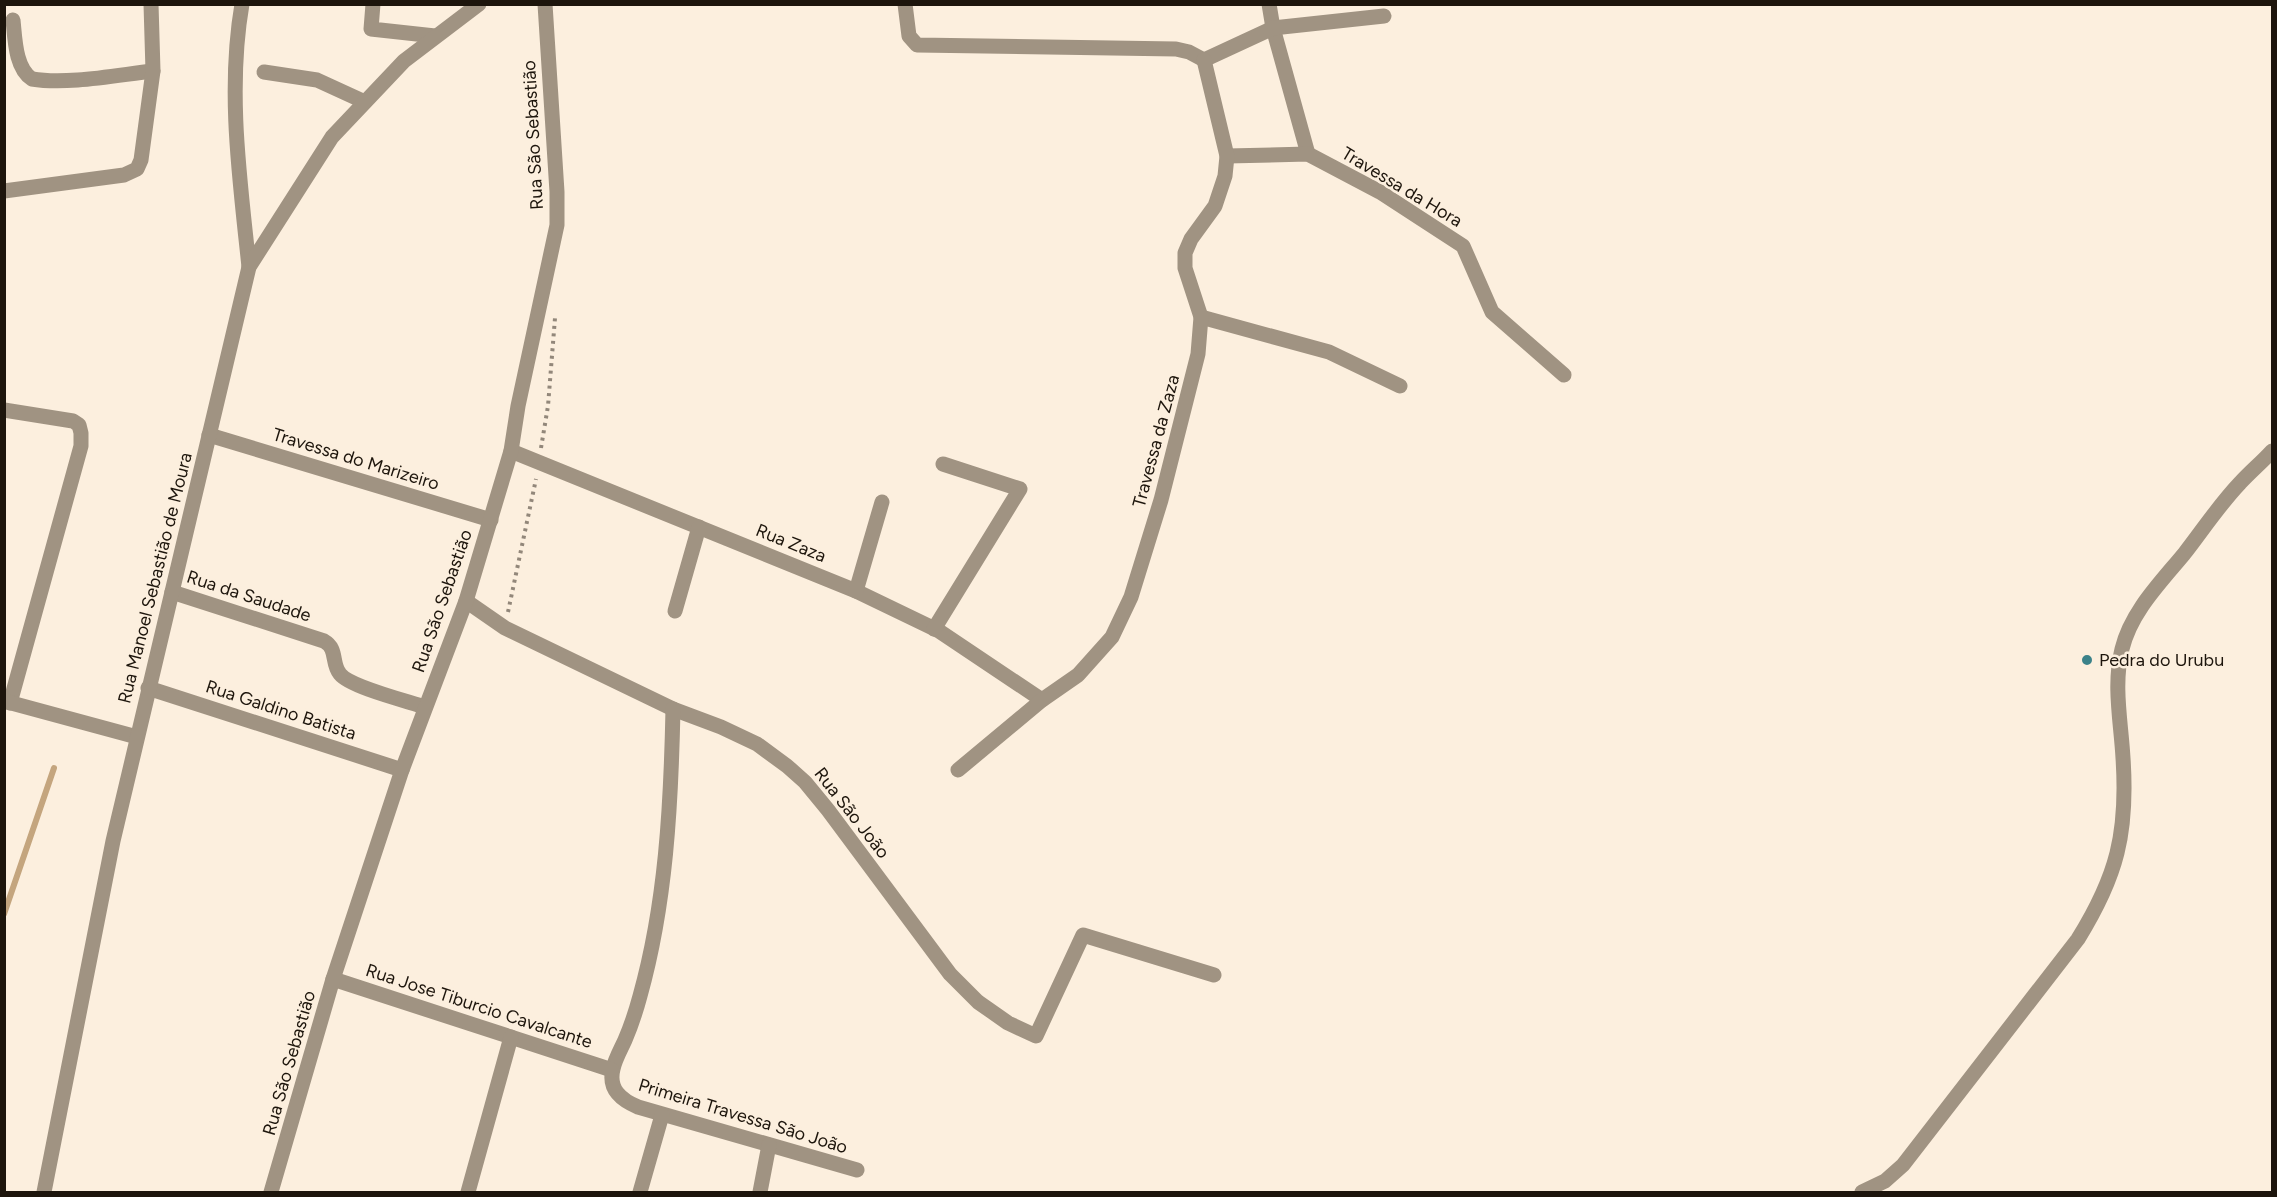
<svg xmlns="http://www.w3.org/2000/svg" width="2277" height="1197" font-family="Figtree,sans-serif">
<style>
.lines{fill:none;stroke-linecap:round;stroke-linejoin:round}
.stream{stroke:#c4a57e;stroke-width:6}
.path{stroke:#92877a;stroke-width:4;stroke-dasharray:3 4.5;stroke-linecap:butt}
.minor{stroke:#a09382;stroke-width:15}
.poi-dot{fill:#3b8289;stroke:#fcefde;stroke-width:2}
.labels{text-anchor:middle;stroke-width:5;stroke-linejoin:round;paint-order:stroke}
.street-label{font-size:18px;fill:#1d150c;stroke:#fcefde}
.poi-label{font-size:18px;fill:#1d150c;stroke:#fcefde;text-anchor:start}
</style>
<rect width="100%" height="100%" fill="#fcefde"/>
<g class="lines">
<polyline class="stream" points="4,914 54,768"/>
<g class="path">
<polyline points="541,448 548,406 555,318"/>
<polyline points="508,612 536,479"/>
</g>
<g class="minor">
<path d="M242,4C227,91 240,180 249,267"/>
<polyline points="373,4 371,29 435,36"/>
<polyline points="905,4 909,36 917,45 1176,49 1189,52 1204,60"/>
<polyline points="1269,4 1273,28 1308,154"/>
<path d="M13,20C15,38 15,68 32,79C67,85 117,75 153,71"/>
<polyline points="1204,60 1273,28 1384,16"/>
<polyline points="264,72 317,80 365,102"/>
<polyline points="1227,156 1308,154 1380,192 1423,220 1463,246 1492,312 1564,375"/>
<polyline points="4,191 124,175 137,169 141,160 153,71 151,4"/>
<polyline points="1201,317 1329,352 1400,386"/>
<polyline points="4,410 73,421 79,425 81,433 81,446 10,703"/>
<polyline points="209,435 491,520"/>
<polyline points="511,451 856,591 939,631 1042,700"/>
<polyline points="856,591 882,502"/>
<path d="M172,592L324,641C338,649 331,663 340,674C350,687 407,701 425,707"/>
<polyline points="466,601 505,628 673,709 721,727 757,744 787,766 805,782 828,810 950,974 978,1002 1008,1023 1036,1036 1083,935 1214,975"/>
<polyline points="675,611 699,527"/>
<polyline points="934,629 1020,489 943,464"/>
<polyline points="148,688 402,770"/>
<polyline points="4,701 137,737"/>
<path d="M673,709C671,806 666,903 640,996C636,1011 631,1026 625,1040C621,1049 615,1059 613,1069C608,1089 621,1100 638,1107L857,1170"/>
<polyline points="958,770 1042,700 1078,675 1112,637 1131,597 1161,500 1198,354 1201,317 1185,268 1185,253 1191,239 1215,206 1225,176 1227,156 1204,60"/>
<polyline points="333,979 612,1070"/>
<polyline points="44,1192 113,841 249,267 332,137 404,61 479,4"/>
<polyline points="271,1192 333,979 402,770 466,601 511,451 518,406 557,225 557,192 545,4"/>
<polyline points="468,1192 511,1037"/>
<polyline points="640,1192 662,1115"/>
<polyline points="760,1192 769,1145"/>
<path d="M1862,1192L1885,1181L1903,1165L2078,939C2117,876 2128,833 2123,758C2121,722 2113,685 2122,649C2131,612 2160,583 2184,554C2202,531 2219,505 2240,483C2250,472 2262,462 2272,451"/>
</g>
</g>
<circle class="poi-dot" cx="2087" cy="660" r="6"/>
<g class="labels">
<g class="street-label">
<text transform="translate(533 135) rotate(-93)" y="6">Rua São Sebastião</text>
<text transform="translate(1402 187) rotate(31)" y="6">Travessa da Hora</text>
<text transform="translate(1156 441) rotate(-75)" y="6">Travessa da Zaza</text>
<text transform="translate(356 459) rotate(17)" y="6">Travessa do Marizeiro</text>
<text transform="translate(791 543) rotate(22)" y="6">Rua Zaza</text>
<text transform="translate(155 578) rotate(-76)" y="6">Rua Manoel Sebastião de Moura</text>
<text transform="translate(249 596) rotate(18)" y="6">Rua da Saudade</text>
<text transform="translate(442 601) rotate(-71)" y="6">Rua São Sebastião</text>
<text transform="translate(281 710) rotate(18)" y="6">Rua Galdino Batista</text>
<text transform="translate(852 813) rotate(52)" y="6">Rua São João</text>
<text transform="translate(479 1006) rotate(18)" y="6">Rua Jose Tiburcio Cavalcante</text>
<text transform="translate(289 1063) rotate(-74)" y="6">Rua São Sebastião</text>
<text transform="translate(743 1116) rotate(17)" y="6">Primeira Travessa São João</text>
</g>
<g class="poi-label">
<text x="2099" y="666">Pedra do Urubu</text>
</g>
</g>
<rect width="2277" height="1197" fill="none" stroke="#1d150c" stroke-width="12"/>
</svg>
